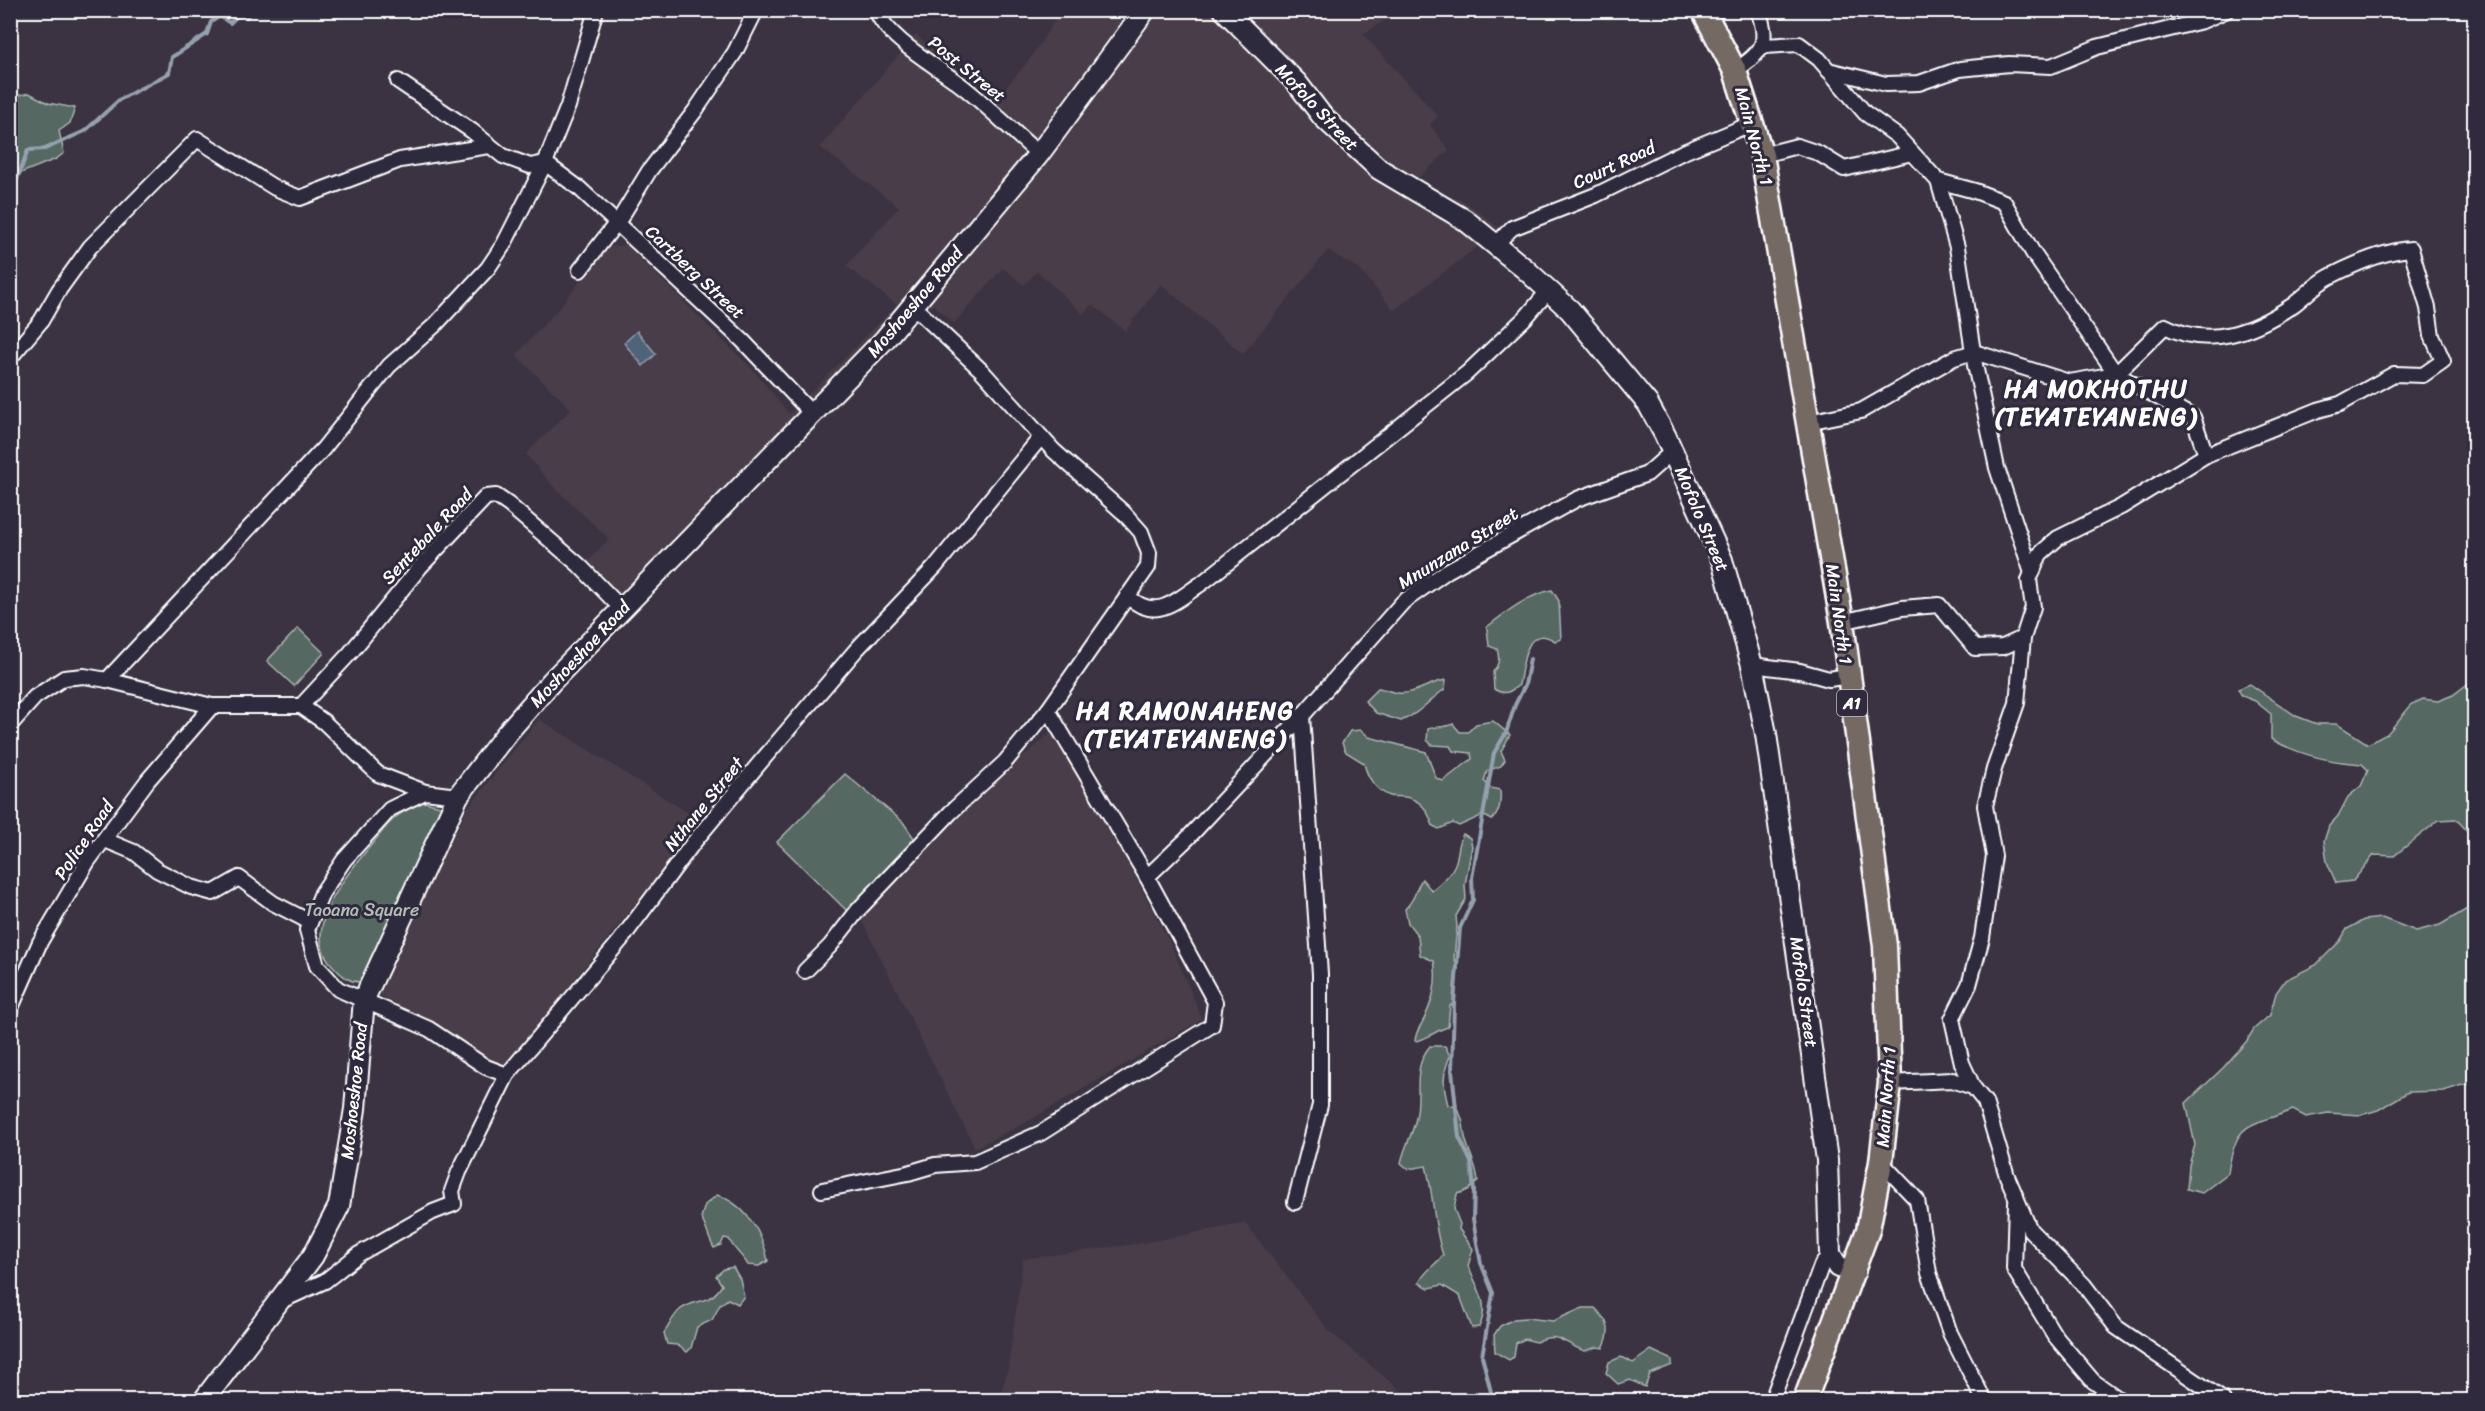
<svg xmlns="http://www.w3.org/2000/svg" width="2485" height="1411" font-family="Sriracha,sans-serif">
<style>
.built{fill:#493e48}
.green{fill:#556962;stroke:#aab4b0;stroke-width:1.5}
.water{fill:#4f637a;stroke:#95a1af;stroke-width:1.5}
.lines{fill:none;stroke-linecap:round;stroke-linejoin:round}
.stream{stroke:#95a1af;stroke-width:4}
.street-casing{stroke:#fff;stroke-width:18}
.secondary-casing{stroke:#fff;stroke-width:24}
.primary-casing{stroke:#fff;stroke-width:27}
.street{stroke:#2f2a3d;stroke-width:14}
.secondary{stroke:#2f2a3d;stroke-width:20}
.primary{stroke:#756964;stroke-width:22}
.labels{text-anchor:middle;stroke-width:6;stroke-linejoin:round;paint-order:stroke}
.shield{fill:#2f2a3d;stroke:#c1bfc5;stroke-width:1.5}
.shield-label{font-size:16px;font-weight:bold;fill:#fff}
.street-label{font-size:18px;fill:#fff;stroke:#2f2a3d}
.park-label{font-size:18px;fill:#b2bcb8;stroke:#2f2a3d}
.district-label{font-size:24px;font-weight:bold;letter-spacing:1.5px;fill:#fff;stroke:#2f2a3d}
</style>
<rect width="100%" height="100%" fill="#3b3342"/>
<filter id="ink" filterUnits="userSpaceOnUse"><feTurbulence type="fractalNoise" baseFrequency=".0167" numOctaves="2"/><feDisplacementMap in="SourceGraphic" scale="12" xChannelSelector="R" yChannelSelector="G"/><feConvolveMatrix kernelMatrix="1 2 1 2 8 2 1 2 1" color-interpolation-filters="sRGB"/></filter>
<g filter="url(#ink)">
<g class="built">
<polygon points="1061,11 1400,11 1363,34 1438,116 1430,125 1449,150 1416,180 1439,194 1464,201 1498,227 1476,248 1394,310 1359,269 1328,250 1243,354 1161,284 1125,331 1092,304 1083,314 1037,271 1024,285 1003,268 954,323 933,305 908,329 840,405 708,536 626,622 575,575 609,539 553,486 526,454 571,409 516,355 559,308 607,247 626,245 753,370 789,414 897,305 846,266 899,207 820,147 916,35 995,100 1030,59"/>
<polygon points="539,719 698,819 694,830 504,1068 377,993 467,809"/>
<polygon points="1052,732 1077,766 1171,945 1202,1019 1025,1123 975,1148 861,919 966,806"/>
<polygon points="1245,1223 1329,1331 1412,1400 999,1400 1008,1369 1023,1259 1143,1243"/>
</g>
<g class="green">
<polygon points="29,93 48,103 75,108 70,123 59,131 64,153 56,159 11,177 11,97"/>
<path d="M1552,590L1559,601L1561,639L1555,641C1525,622 1523,666 1519,685C1510,692 1505,696 1494,689L1493,672C1499,665 1500,659 1497,649L1489,646L1487,627C1507,611 1528,595 1552,590Z"/>
<polygon points="298,628 324,653 294,686 267,661"/>
<path d="M2474,679V834L2471,835L2456,819L2439,820L2394,856L2374,855L2353,881L2336,883L2327,862L2324,841L2329,826L2338,816L2348,797L2361,786L2368,770L2362,764C2329,762 2299,755 2271,739V714L2255,701L2242,696L2238,689L2250,684L2296,716L2317,724H2337L2368,744L2387,734L2412,704L2423,699L2438,701L2453,695Z"/>
<path d="M1446,680L1445,689C1429,700 1419,714 1401,721L1376,713L1365,701L1378,688C1385,689 1391,692 1398,693C1414,695 1430,682 1446,680Z"/>
<path d="M1493,721L1510,735L1501,751L1505,760L1501,766L1487,771L1484,781L1491,788L1500,790C1501,800 1500,813 1492,820L1483,815L1459,826L1453,823L1439,829L1433,826C1428,811 1422,800 1405,797C1400,796 1394,797 1390,796C1376,791 1367,777 1364,763L1346,752L1342,743L1350,731L1361,730L1369,737L1426,752L1436,778L1443,781L1472,759L1471,753L1453,751L1450,746L1432,745L1427,740L1428,729C1437,726 1445,728 1453,724L1460,732H1468L1476,724Z"/>
<polygon points="845,774 903,822 916,841 848,912 777,842"/>
<path d="M424,802L445,807L398,909L361,982C350,983 341,975 334,967C297,932 348,873 372,844C379,836 387,824 396,817C404,810 415,806 424,802Z"/>
<path d="M1463,834L1470,838L1472,846L1465,885L1466,899L1456,916L1457,927L1454,958L1458,967L1454,1003L1450,1006L1448,1027C1435,1030 1428,1040 1415,1041C1416,1030 1420,1028 1424,1019C1433,1000 1438,982 1434,961L1420,955L1418,936L1408,923L1405,909C1417,897 1414,892 1422,879L1432,891C1442,883 1455,871 1457,857C1459,848 1459,842 1463,834Z"/>
<path d="M2474,905V1086L2462,1085L2444,1091L2408,1092L2378,1110L2361,1115L2328,1113L2306,1117L2293,1110C2248,1127 2236,1120 2228,1173L2202,1193L2187,1189L2189,1165L2195,1145L2186,1103L2223,1068L2246,1042L2254,1029L2270,1015L2276,993L2285,980L2316,965L2340,941L2347,929L2364,920L2382,918L2416,931L2440,925Z"/>
<path d="M1430,1046H1445L1450,1056C1442,1075 1443,1086 1448,1105L1456,1107C1467,1124 1461,1127 1467,1144C1471,1157 1477,1167 1478,1181C1471,1189 1466,1192 1457,1194L1454,1209L1460,1224L1459,1229L1473,1249L1468,1266C1476,1286 1491,1304 1479,1327L1472,1328L1460,1296L1442,1285L1429,1288L1419,1283C1424,1271 1436,1265 1443,1255C1433,1226 1434,1195 1426,1166L1408,1169L1401,1163C1404,1147 1413,1134 1416,1118C1422,1092 1411,1069 1430,1046Z"/>
<path d="M717,1195C745,1204 763,1233 768,1261L759,1266L748,1265C742,1255 734,1250 729,1239L724,1238L721,1245L714,1248C708,1238 707,1228 701,1218L705,1205Z"/>
<path d="M733,1267L740,1279L744,1296L738,1304L728,1299L720,1305L712,1320L697,1327L691,1348L687,1352L677,1345L667,1344L664,1333C669,1326 674,1314 681,1309C697,1298 710,1305 722,1285L716,1276L724,1269Z"/>
<path d="M1583,1308H1595C1609,1321 1612,1331 1603,1348L1597,1347L1585,1351C1564,1345 1560,1330 1536,1342L1525,1339L1516,1343L1514,1357L1509,1360L1495,1352L1494,1335L1500,1326L1514,1319L1526,1318L1553,1321Z"/>
<polygon points="1651,1350 1672,1360 1672,1365 1650,1374 1645,1387 1630,1380 1618,1384 1606,1373 1609,1362 1621,1357 1633,1363"/>
</g>
<polygon class="water" points="637,331 656,354 643,366 624,343"/>
<g class="lines">
<g class="stream">
<polyline points="10,189 14,187 28,150 45,149 85,131 119,100 169,73 172,57 207,34 211,22 220,16 230,23 240,13 247,17 251,10"/>
<polyline points="1493,1400 1482,1356 1493,1293 1481,1263 1477,1243 1473,1219 1474,1191 1471,1162 1459,1137 1452,1070 1454,1003 1460,928 1473,900 1472,878 1494,753 1506,733 1515,705 1525,685 1530,659"/>
</g>
<g class="street-casing">
<g id="street">
<path d="M876,10C887,39 937,66 962,86C989,107 1013,132 1039,154"/>
<polyline points="1764,46 1799,44 1819,59 1865,113 1897,136 1938,181 1957,247 1975,365 1997,468 2032,573"/>
<polyline points="1828,70 1886,84 1919,83 1960,69 2009,64 2051,66 2097,47 2202,21 2227,10"/>
<path d="M1735,71C1763,51 1770,44 1758,10"/>
<polyline points="398,81 472,131 503,156 530,166 545,163 580,189 743,341 813,415"/>
<polyline points="1762,155 1797,146 1818,153 1844,169 1912,153"/>
<polyline points="1495,245 1512,228 1596,195 1681,153 1753,123"/>
<polyline points="580,270 621,217 649,171 695,111 735,52 756,10"/>
<polyline points="10,358 41,321 59,290 90,247 197,139 275,188 300,198 400,160 489,146"/>
<polyline points="1808,422 1861,411 1954,358 1974,352 2069,382 2116,374 2193,417 2206,455"/>
<path d="M1127,596C1156,622 1174,602 1202,583L1467,373L1527,316L1549,290"/>
<path d="M1842,622L1902,608L1939,605L1975,648L2003,647L2023,638L2033,607L2029,580L2040,554L2058,538L2121,507L2206,455L2318,410L2340,404L2394,374L2423,375L2443,361L2432,336L2428,308L2411,249C2383,251 2354,264 2329,277C2316,284 2305,296 2293,305C2253,332 2209,349 2165,326L2116,374L2033,253L2004,202L1975,191L1938,181"/>
<polyline points="1752,665 1800,671 1829,679 1848,676"/>
<polyline points="107,680 323,449 389,366 435,325 488,268 504,244 545,163 568,106 596,10"/>
<polyline points="301,706 351,652 420,567 486,497 496,496 509,505 579,565 622,609"/>
<polyline points="10,725 35,697 64,678 84,676 107,680 212,706 301,706 324,722 378,774 425,792"/>
<polyline points="458,796 425,792 390,809 344,860 322,893 307,930 317,966 338,989 429,1029 486,1067 507,1075 620,941 694,842 758,765 856,650 935,567 1041,437"/>
<polyline points="105,840 134,852 157,870 191,887 213,893 239,878 273,903 310,922"/>
<polyline points="1147,877 1187,839 1302,716 1403,602 1447,571 1577,499 1647,474 1673,451"/>
<polyline points="805,971 830,946 859,909 951,812 1005,762 1048,710 1148,567 1149,553 1141,532 1124,513 1053,450 982,371 913,306"/>
<polyline points="10,1010 40,942 88,861 148,780 212,706"/>
<polyline points="1890,1083 1952,1080 1973,1087 1985,1102 2007,1176 2030,1230 2084,1285 2116,1327 2223,1400"/>
<polyline points="1973,1087 1962,1063 1952,1019 1969,985 1982,938 1994,856 1985,806 1994,769 2017,703 2023,638"/>
<polyline points="1881,1162 1917,1200 1929,1273 1950,1333 1984,1400"/>
<polyline points="822,1190 908,1173 935,1165 975,1162 1041,1133 1212,1025 1215,1002 1147,877 1048,710"/>
<polyline points="1295,1202 1320,1105 1320,974 1302,716"/>
<polyline points="2016,1202 2014,1269 2055,1336 2093,1381 2120,1400"/>
<polyline points="281,1301 325,1281 359,1254 433,1212 454,1204 452,1191 459,1172 507,1075"/>
<polyline points="1772,1400 1822,1264 1830,1254"/>
</g>
</g>
<g class="secondary-casing">
<g id="secondary">
<polyline points="1224,10 1297,83 1323,117 1379,169 1465,220 1525,269 1570,310 1648,404 1665,435 1722,560 1752,665 1766,734 1827,1160 1830,1254 1838,1267 1855,1271"/>
<polyline points="204,1400 313,1256 339,1206 355,1109 364,999 458,796 507,733 552,681 885,339 1039,154 1145,10"/>
</g>
</g>
<g class="primary-casing">
<polyline id="primary" points="1703,10 1735,71 1762,155 1842,622 1885,946 1890,1083 1881,1162 1868,1230 1805,1400"/>
</g>
<use href="#street" class="street"/>
<use href="#secondary" class="secondary"/>
<use href="#primary" class="primary"/>
</g>
</g>
<g class="labels">
<rect class="shield" x="1837" y="690" width="30" height="26" rx="4.5"/>
<g class="shield-label">
<text x="1852" y="709">A1</text>
</g>
<g class="street-label">
<text transform="translate(967 69) rotate(39)" y="6">Post Street</text>
<text transform="translate(1317 107) rotate(47)" y="6">Mofolo Street</text>
<text transform="translate(1754 136) rotate(75)" y="6">Main North 1</text>
<text transform="translate(1614 165) rotate(-25)" y="6">Court Road</text>
<text transform="translate(695 272) rotate(43)" y="6">Cartberg Street</text>
<text transform="translate(915 302) rotate(-50)" y="6">Moshoeshoe Road</text>
<text transform="translate(1702 519) rotate(67)" y="6">Mofolo Street</text>
<text transform="translate(427 536) rotate(-47)" y="6">Sentebale Road</text>
<text transform="translate(1458 548) rotate(-32)" y="6">Mnunzana Street</text>
<text transform="translate(1839 614) rotate(82)" y="6">Main North 1</text>
<text transform="translate(580 654) rotate(-47)" y="6">Moshoeshoe Road</text>
<text transform="translate(704 804) rotate(-51)" y="6">Nthane Street</text>
<text transform="translate(84 840) rotate(-56)" y="6">Police Road</text>
<text transform="translate(1804 992) rotate(82)" y="6">Mofolo Street</text>
<text transform="translate(354 1091) rotate(-84)" y="6">Moshoeshoe Road</text>
<text transform="translate(1886 1097) rotate(-86)" y="6">Main North 1</text>
</g>
<g class="park-label">
<text x="362" y="916">Taoana Square</text>
</g>
<g class="district-label">
<text x="2096" y="397">HA MOKHOTHU<tspan x="2096" dy="28">(TEYATEYANENG)</tspan></text>
<text x="1185" y="719">HA RAMONAHENG<tspan x="1185" dy="28">(TEYATEYANENG)</tspan></text>
</g>
</g>
<rect width="2485" height="1411" fill="none" stroke="#2f2a3d" stroke-width="36"/>
<rect x="18" y="18" width="2449" height="1375" fill="none" stroke="#fff" stroke-width="2" filter="url(#ink)"/>
</svg>
